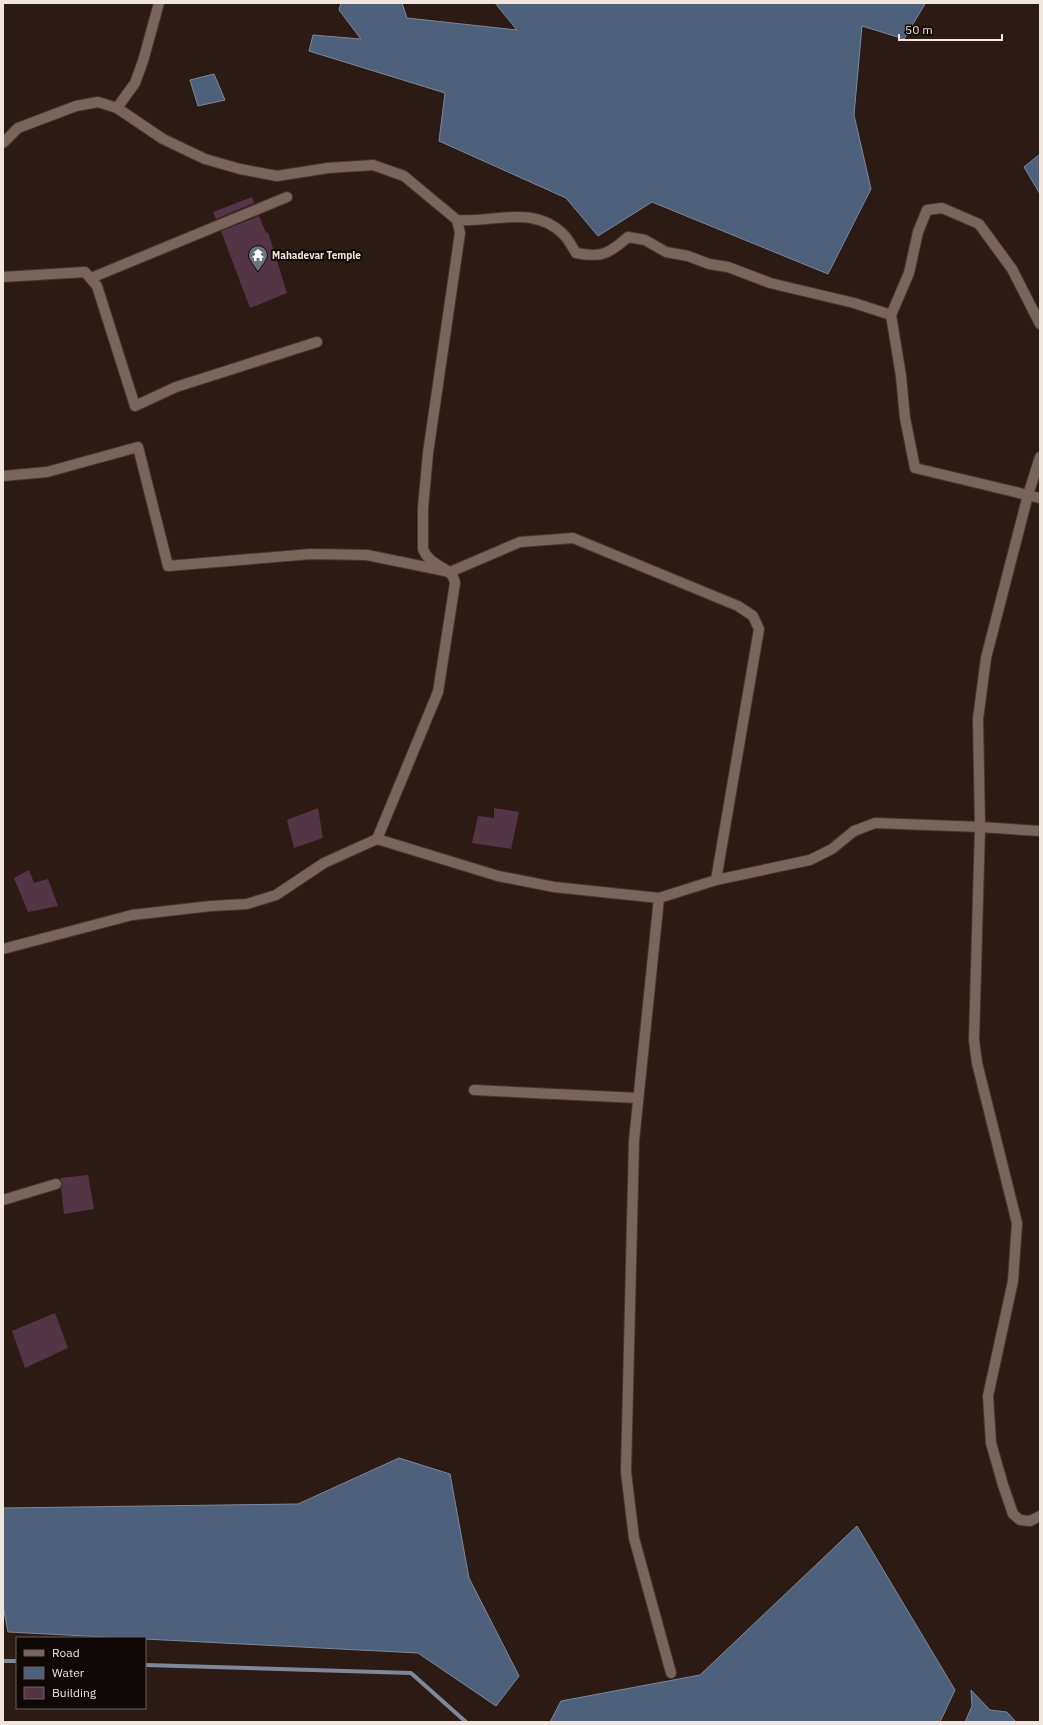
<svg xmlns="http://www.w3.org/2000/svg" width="1043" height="1725" font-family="'IBM Plex Sans',sans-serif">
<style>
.water{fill:#4d607c;stroke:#7e889a}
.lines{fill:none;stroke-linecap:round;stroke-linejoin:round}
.stream{stroke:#7e889a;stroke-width:4}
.building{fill:#543545}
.minor-casing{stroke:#453733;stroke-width:12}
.minor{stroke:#7a655d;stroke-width:10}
.labels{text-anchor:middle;stroke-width:4;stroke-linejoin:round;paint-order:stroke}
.poi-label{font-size:10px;font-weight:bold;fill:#f1e5e0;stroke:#0f0806;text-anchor:start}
</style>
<rect width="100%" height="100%" fill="#2c1b15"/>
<g class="water">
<polygon points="341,3 402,3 407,18 517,30 495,3 924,3 925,4 904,39 862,26 854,115 871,189 828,274 652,202 598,236 566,198 439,141 445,93 309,51 313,35 361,39 339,10"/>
<polygon points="214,74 225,100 198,106 190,80"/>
<polygon points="1040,154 1040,194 1024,167"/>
<polygon points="399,1458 450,1474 469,1578 519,1676 496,1706 418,1653 8,1632 3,1606 3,1508 298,1504"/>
<polygon points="857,1526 955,1690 940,1722 550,1722 561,1701 700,1675"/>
<polygon points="971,1690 990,1710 1007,1712 1016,1722 965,1722 972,1706"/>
</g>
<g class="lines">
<g class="stream">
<polyline points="3,1661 17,1661"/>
<polyline points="145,1665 411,1673 466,1722"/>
</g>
</g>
<g class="building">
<polygon points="252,197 254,203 216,219 213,212"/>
<polygon points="259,216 266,233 268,232 287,293 250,308 221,231"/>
<polygon points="318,808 323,838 294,848 287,820"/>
<polygon points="494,808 519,812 511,849 472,843 478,816 494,818"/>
<polygon points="29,870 34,883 48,879 58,906 28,912 14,878"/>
<polygon points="88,1175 94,1209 64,1214 61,1188 62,1183 60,1178"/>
<polygon points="55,1313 68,1348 25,1368 12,1331"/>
</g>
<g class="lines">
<g class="minor-casing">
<g id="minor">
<polyline points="117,108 135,83 143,61 159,3"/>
<path d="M3,143L18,128L76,106L98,102L117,108L163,139L205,159L240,169L277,176L328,168L373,165L404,176L457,220L460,233L428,453L423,508V549C430,568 453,566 455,583L438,692L377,839L324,863L276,895L247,904L211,906L132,915L3,949"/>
<path d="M457,220C493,223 534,204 564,235C569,240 572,247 576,253C601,258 609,254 628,237L645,240L666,252L688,256L709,264L728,267L770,283L854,303L891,315"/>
<polyline points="3,277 85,272 97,286 135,406 176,387 317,342"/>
<polyline points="91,278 287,197"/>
<polyline points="1040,324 1012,269 979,224 942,208 927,210 918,232 909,273 891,315 901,376 905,418 915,468 1040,498"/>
<polyline points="1040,457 1028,495 986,658 978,719 980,827 974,1040 977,1063 1017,1223 1013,1281 988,1396 991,1443 1003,1485 1013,1514 1020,1520 1030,1521 1040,1516"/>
<polyline points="3,476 47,472 138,447 168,566 311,554 367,555 450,572 520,542 573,538 738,606 753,616 759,629 716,880"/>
<polyline points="377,839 498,876 554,887 659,898 716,880 810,860 832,849 854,831 875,823 980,827 1040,831"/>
<polyline points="659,898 634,1141 626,1472 634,1538 671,1673"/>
<polyline points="474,1090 638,1098"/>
<polyline points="3,1200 56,1184"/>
</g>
</g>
<use href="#minor" class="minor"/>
</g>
<defs>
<g id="temple-pin" transform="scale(1)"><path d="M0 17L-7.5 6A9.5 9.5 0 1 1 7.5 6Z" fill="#6b7280" stroke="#0f0806"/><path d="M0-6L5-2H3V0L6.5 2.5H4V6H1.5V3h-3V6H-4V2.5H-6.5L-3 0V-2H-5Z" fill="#fff"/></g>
</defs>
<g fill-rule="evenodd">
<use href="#temple-pin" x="258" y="255"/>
</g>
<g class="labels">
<g class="poi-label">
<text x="272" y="259">Mahadevar Temple</text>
</g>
</g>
<rect width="1043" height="1725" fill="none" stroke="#f1e5e0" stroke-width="8"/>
<rect x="16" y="1637" width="130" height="72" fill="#0f0806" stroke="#69605d"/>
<rect x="24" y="1650" width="20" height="6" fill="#7a655d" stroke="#69605d"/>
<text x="52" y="1657" font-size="12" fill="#f1e5e0">Road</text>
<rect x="24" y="1667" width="20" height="12" fill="#4d607c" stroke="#69605d"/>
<text x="52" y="1677" font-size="12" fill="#f1e5e0">Water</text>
<rect x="24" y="1687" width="20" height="12" fill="#543545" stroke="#69605d"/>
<text x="52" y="1697" font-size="12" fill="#f1e5e0">Building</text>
<path d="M899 34v6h103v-6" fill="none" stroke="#f1e5e0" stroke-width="2"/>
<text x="905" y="34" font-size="12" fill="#f1e5e0" stroke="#0f0806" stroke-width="3" paint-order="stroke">50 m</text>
</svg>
